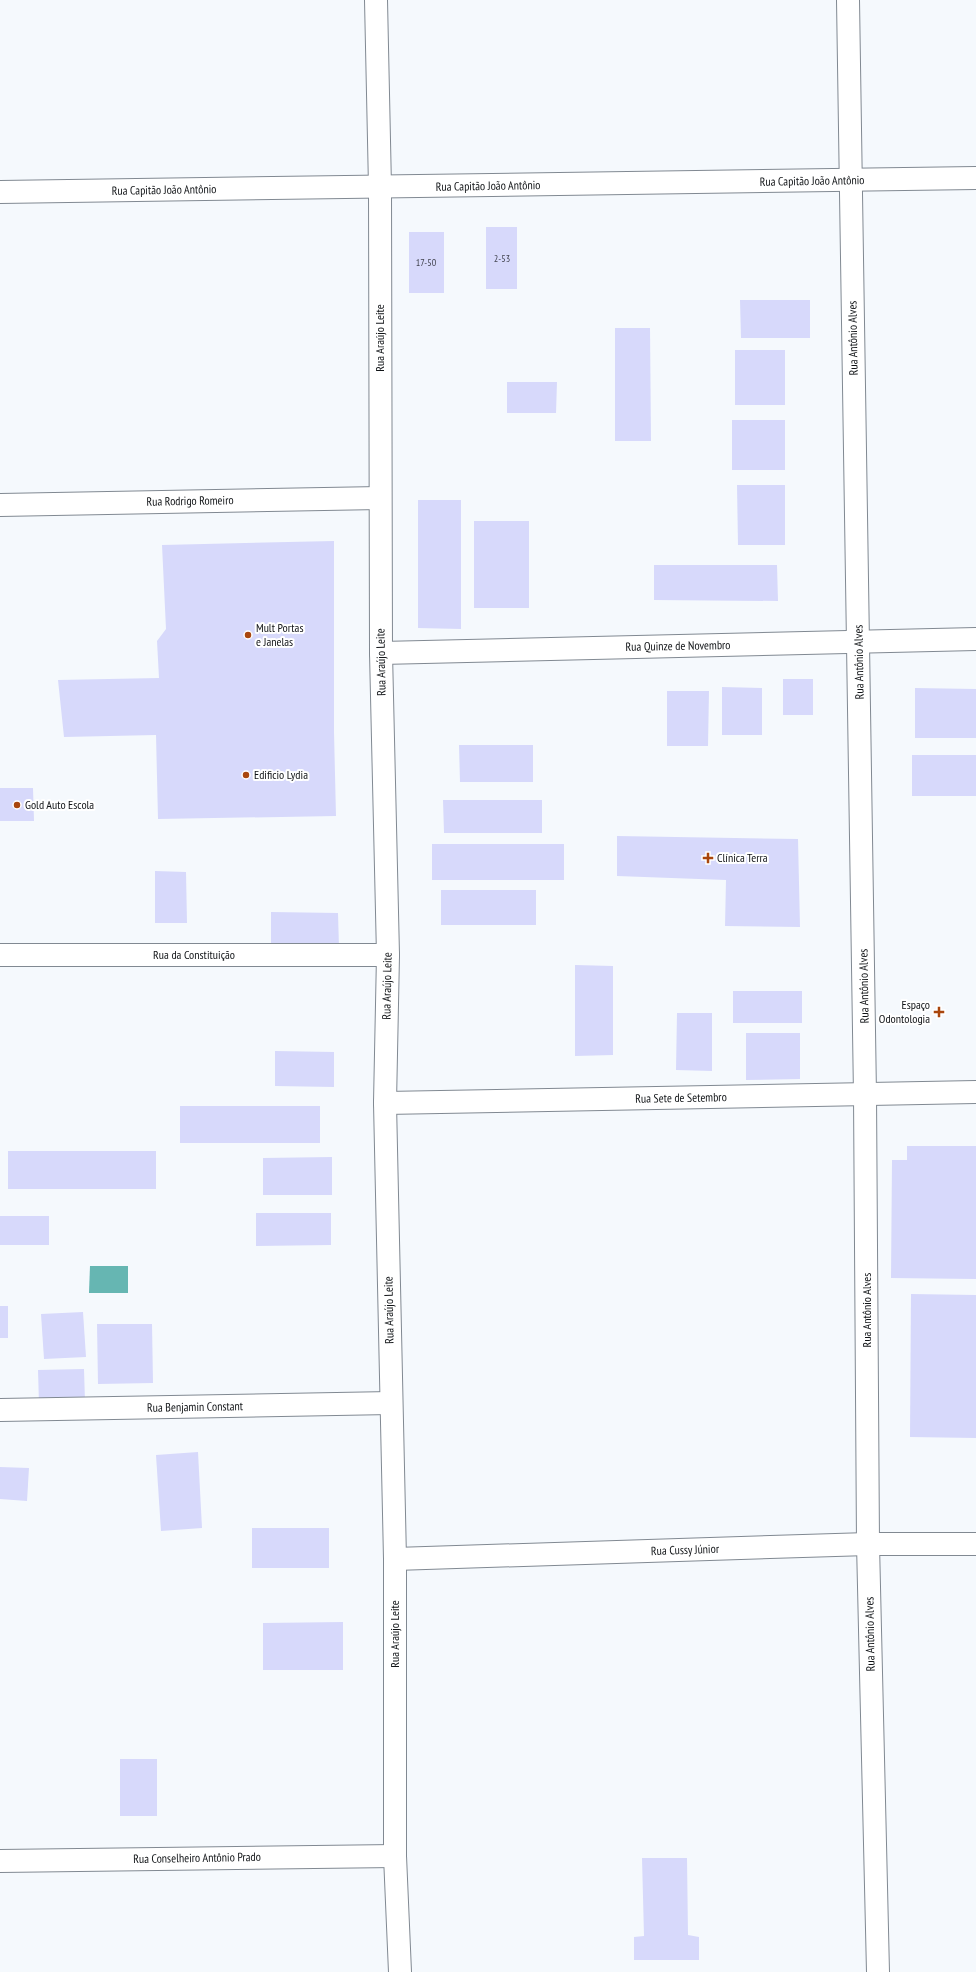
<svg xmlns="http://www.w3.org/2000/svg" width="976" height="1972" font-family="'PT Sans Narrow',sans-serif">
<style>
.water{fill:#66b6b2}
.building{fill:#d7d9fb}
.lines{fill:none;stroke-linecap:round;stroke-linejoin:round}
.street-casing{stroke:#818992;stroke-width:24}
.street{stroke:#fff;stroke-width:22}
.poi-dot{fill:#a9460d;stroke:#fff;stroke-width:1.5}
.labels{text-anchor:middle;stroke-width:4;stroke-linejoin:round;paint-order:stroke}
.number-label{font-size:10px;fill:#42444f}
.street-label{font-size:12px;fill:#101316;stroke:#fff}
.poi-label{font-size:12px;fill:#101316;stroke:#fff;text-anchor:start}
</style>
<rect width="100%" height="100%" fill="#f5f9fd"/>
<polygon class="water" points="90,1266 128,1266 128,1293 89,1293"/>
<g class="building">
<rect x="486" y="227" width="31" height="62"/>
<rect x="409" y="232" width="35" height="61"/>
<polygon points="740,300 810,300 810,338 741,338"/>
<polygon points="615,328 650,328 651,441 615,441"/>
<rect x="735" y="350" width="50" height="55"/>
<polygon points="507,382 557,382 556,413 507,413"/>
<rect x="732" y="420" width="53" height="50"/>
<polygon points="737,485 785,485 785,545 738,545"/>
<polygon points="418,500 461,500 461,629 418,628"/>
<rect x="474" y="521" width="55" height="87"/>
<polygon points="334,541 334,732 336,816 158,819 156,735 64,737 58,680 159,678 157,641 166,629 162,545"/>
<polygon points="654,565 777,565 778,601 654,600"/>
<rect x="783" y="679" width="30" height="36"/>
<polygon points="722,687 762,688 762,735 722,735"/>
<polygon points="915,688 976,689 976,738 915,738"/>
<polygon points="667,691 709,691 708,746 667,746"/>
<polygon points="459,745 533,745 533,782 460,782"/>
<rect x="912" y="755" width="64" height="41"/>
<polygon points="0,788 33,788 34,821 0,821"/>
<polygon points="443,800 542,800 542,833 444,833"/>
<polygon points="617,836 798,839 800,927 725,926 726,880 617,876"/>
<rect x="432" y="844" width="132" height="36"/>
<polygon points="155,871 186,872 187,923 155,923"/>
<rect x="441" y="890" width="95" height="35"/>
<polygon points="271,912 338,913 339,948 271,948"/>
<polygon points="575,965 613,966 613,1055 575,1056"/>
<rect x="733" y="991" width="69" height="32"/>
<polygon points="677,1013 712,1013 712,1071 676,1070"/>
<polygon points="746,1033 800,1033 800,1079 746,1080"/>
<polygon points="275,1051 334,1052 334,1087 275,1086"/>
<rect x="180" y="1106" width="140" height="37"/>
<polygon points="907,1146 976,1146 976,1279 891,1278 892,1160 907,1160"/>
<rect x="8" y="1151" width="148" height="38"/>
<polygon points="332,1157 332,1195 263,1195 263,1158"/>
<polygon points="256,1213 331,1213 331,1245 256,1246"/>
<rect x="0" y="1216" width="49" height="29"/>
<polygon points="911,1294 976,1295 976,1438 910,1437"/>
<rect x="0" y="1306" width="8" height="32"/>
<polygon points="83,1312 86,1357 44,1359 41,1314"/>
<polygon points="97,1324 152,1324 153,1383 98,1384"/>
<polygon points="84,1369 85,1402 39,1404 38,1370"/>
<polygon points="198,1452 202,1528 161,1531 156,1455"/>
<polygon points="0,1467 29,1468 27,1501 0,1499"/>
<rect x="252" y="1528" width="77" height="40"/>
<polygon points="343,1622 343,1670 263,1670 263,1623"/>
<rect x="120" y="1759" width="37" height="57"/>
<polygon points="642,1858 687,1858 688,1935 699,1937 699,1960 634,1960 634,1937 644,1936"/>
</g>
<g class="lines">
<g class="street-casing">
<g id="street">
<polyline points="376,0 380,187 381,653 388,955 385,1103 395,1559 395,1856 400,1972"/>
<polyline points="848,0 865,1095 868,1544 878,1972"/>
<polyline points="0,192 976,178"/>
<polyline points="0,505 380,498"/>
<polyline points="381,653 976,639"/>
<polyline points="0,955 388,955"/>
<polyline points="385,1103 976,1092"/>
<polyline points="0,1410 391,1403"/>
<polyline points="395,1559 868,1544 976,1544"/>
<polyline points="0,1861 395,1856"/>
</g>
</g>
<use href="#street" class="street"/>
</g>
<g class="poi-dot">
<circle cx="248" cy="635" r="4"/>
<circle cx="246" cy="775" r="4"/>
<circle cx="17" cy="805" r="4"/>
<path d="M706 852h4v4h4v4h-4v4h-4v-4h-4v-4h4z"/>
<path d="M937 1006h4v4h4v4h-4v4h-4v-4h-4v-4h4z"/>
</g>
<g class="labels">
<g class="number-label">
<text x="502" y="262">2-53</text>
<text x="426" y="266">17-50</text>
</g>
<g class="street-label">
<text transform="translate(812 181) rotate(-1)" y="4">Rua Capitão João Antônio</text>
<text transform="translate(488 186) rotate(-1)" y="4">Rua Capitão João Antônio</text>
<text transform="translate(164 190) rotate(-1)" y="4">Rua Capitão João Antônio</text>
<text transform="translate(380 338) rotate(-90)" y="4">Rua Araújo Leite</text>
<text transform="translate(853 338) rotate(-91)" y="4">Rua Antônio Alves</text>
<text transform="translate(190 501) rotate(-1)" y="4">Rua Rodrigo Romeiro</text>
<text transform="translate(678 646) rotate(-1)" y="4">Rua Quinze de Novembro</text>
<text transform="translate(381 662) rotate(-91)" y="4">Rua Araújo Leite</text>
<text transform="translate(859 662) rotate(-91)" y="4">Rua Antônio Alves</text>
<text x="194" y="959">Rua da Constituição</text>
<text transform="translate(387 986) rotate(-89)" y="4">Rua Araújo Leite</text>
<text transform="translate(864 986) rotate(-91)" y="4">Rua Antônio Alves</text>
<text transform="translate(681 1098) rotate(-1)" y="4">Rua Sete de Setembro</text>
<text transform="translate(389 1310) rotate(-91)" y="4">Rua Araújo Leite</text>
<text transform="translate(867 1310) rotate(-90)" y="4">Rua Antônio Alves</text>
<text transform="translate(195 1407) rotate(-1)" y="4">Rua Benjamin Constant</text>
<text transform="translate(685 1550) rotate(-2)" y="4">Rua Cussy Júnior</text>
<text transform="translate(395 1634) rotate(-90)" y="4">Rua Araújo Leite</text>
<text transform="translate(870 1634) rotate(-91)" y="4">Rua Antônio Alves</text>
<text transform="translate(197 1858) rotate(-1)" y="4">Rua Conselheiro Antônio Prado</text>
</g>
<g class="poi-label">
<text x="256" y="632">Mult Portas<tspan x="256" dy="14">e Janelas</tspan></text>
<text x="254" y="779">Edificio Lydia</text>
<text x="25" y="809">Gold Auto Escola</text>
<text x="717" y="862">Clínica Terra</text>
<text x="930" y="1009" text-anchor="end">Espaço<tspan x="930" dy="14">Odontologia</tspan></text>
</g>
</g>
</svg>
